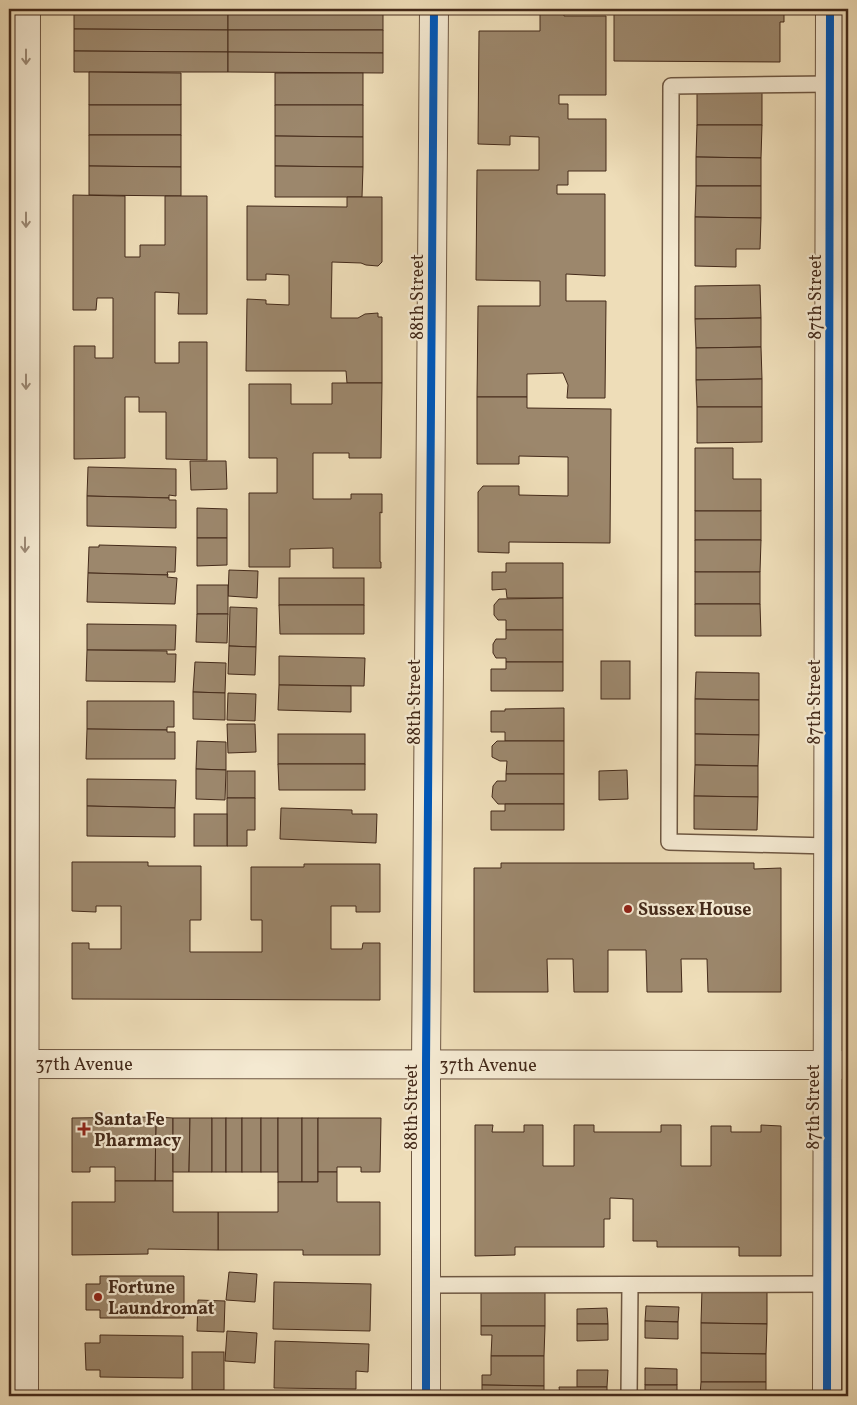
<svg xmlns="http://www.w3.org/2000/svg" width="857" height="1405" font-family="Vollkorn,serif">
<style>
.building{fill:#9c876c;stroke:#442a1a}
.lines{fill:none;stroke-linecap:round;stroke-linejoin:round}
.lane-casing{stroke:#6e5742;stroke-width:18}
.street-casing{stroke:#6e5742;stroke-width:30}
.lane{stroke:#f4e9d1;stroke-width:15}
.street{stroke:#f4e9d1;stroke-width:28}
.cycleway-casing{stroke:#f4e9d1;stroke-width:11}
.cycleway{stroke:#0057b8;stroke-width:8}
.oneway{stroke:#9c8a76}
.poi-dot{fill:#8f2418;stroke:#f4e9d1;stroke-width:2}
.labels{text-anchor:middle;stroke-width:4.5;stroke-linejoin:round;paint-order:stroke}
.street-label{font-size:18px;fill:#442a1a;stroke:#f4e9d1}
.poi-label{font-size:18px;font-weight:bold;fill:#442a1a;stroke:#f4e9d1;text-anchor:start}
</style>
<rect width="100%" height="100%" fill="#eeddb8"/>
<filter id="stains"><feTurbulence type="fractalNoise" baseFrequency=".004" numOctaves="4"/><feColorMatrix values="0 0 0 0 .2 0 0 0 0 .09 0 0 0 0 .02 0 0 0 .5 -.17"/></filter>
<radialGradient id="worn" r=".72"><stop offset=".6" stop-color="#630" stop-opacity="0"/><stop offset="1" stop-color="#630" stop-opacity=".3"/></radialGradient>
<g class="building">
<polygon points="74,9 228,9 228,30 74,29"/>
<rect x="228" y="9" width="155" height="21"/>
<polygon points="540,9 564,9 564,16 606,16 606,95 559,95 559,104 568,104 568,119 606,119 606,171 568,171 568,185 557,185 557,194 605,194 605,276 566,274 566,301 606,301 605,398 567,398 568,385 563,373 527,374 527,397 477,397 478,306 540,306 540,281 476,280 477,170 539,170 539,137 510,136 510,145 478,144 479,31 540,31"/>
<polygon points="614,9 784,9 784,22 780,22 780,62 614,61"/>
<polygon points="74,29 228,30 228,52 74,51"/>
<polygon points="228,30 383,30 383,53 228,52"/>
<polygon points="74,51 228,52 228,72 74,72"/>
<polygon points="228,52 383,53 383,73 228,72"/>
<polygon points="89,72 181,73 181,105 89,105"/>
<rect x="275" y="73" width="88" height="32"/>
<rect x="697" y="92" width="65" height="33"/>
<rect x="89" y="105" width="92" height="30"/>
<polygon points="275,105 363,105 363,137 275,136"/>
<polygon points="697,125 762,125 761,158 696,157"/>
<polygon points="89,135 181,135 181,167 89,166"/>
<polygon points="275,136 363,137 363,167 275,166"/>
<polygon points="696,157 761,158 761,186 696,186"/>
<polygon points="89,166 181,167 181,196 89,195"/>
<polygon points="275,166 363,167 362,197 275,197"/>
<polygon points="696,186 761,186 761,218 695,217"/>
<polygon points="73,195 125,196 125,257 140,257 140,245 165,245 165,196 207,196 207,314 178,314 179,293 155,292 155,363 179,363 179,342 207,342 207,460 166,459 166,412 139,412 139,397 125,397 125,458 74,459 74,346 95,346 95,358 113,358 113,298 97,298 96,310 73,310"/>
<polygon points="347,197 382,197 382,262 378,266 366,265 361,263 332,262 331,318 358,318 365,314 378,313 378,317 382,317 382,383 347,383 346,371 246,371 247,299 266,300 266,304 289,305 289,275 266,274 266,280 247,280 247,206 347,207"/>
<polygon points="695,217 761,218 760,249 736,249 736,267 695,266"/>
<polygon points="760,285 761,318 695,319 695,286"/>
<polygon points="761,318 761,347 696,348 695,319"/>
<polygon points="761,347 762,379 696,380 696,348"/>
<polygon points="762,379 762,407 697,407 696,380"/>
<polygon points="332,383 382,383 381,458 349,458 349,453 313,453 313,499 351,499 351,494 382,494 382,513 380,512 380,562 381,562 381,568 333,568 333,548 290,549 290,567 249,567 249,493 277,493 277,458 249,458 249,384 291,384 291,404 332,404"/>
<polygon points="477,397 527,397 527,408 611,409 610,543 509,542 509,553 478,552 478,492 483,486 519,486 519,495 568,496 568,457 519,456 519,464 477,464"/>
<polygon points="697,407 762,407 762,442 697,443"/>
<polygon points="695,448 733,448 733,479 761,479 761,511 695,511"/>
<polygon points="190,461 226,461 227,489 191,490"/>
<polygon points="88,467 176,469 176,496 169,495 169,498 87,496"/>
<polygon points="87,496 169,498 169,500 176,500 176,528 87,526"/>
<polygon points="197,508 227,509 227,538 197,538"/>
<rect x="695" y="511" width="66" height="29"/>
<polygon points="197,538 227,538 227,565 197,566"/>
<polygon points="695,540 761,540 760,572 695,572"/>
<polygon points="99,545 176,547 175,572 167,572 168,575 88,573 89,547 99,547"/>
<polygon points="506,563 563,563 563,598 507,598 506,589 492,590 492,572 506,572"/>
<polygon points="229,570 258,571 257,598 228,596"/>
<rect x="695" y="572" width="65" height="32"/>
<polygon points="88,573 168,575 167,577 177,578 175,604 87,602"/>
<rect x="279" y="578" width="85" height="27"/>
<rect x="197" y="585" width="31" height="29"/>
<polygon points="563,598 563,630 506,630 506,620 498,620 494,615 494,605 499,599"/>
<polygon points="695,604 760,604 761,636 695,636"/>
<polygon points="279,605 364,605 364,634 280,634"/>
<polygon points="230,607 257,608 256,647 229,646"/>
<polygon points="197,614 228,614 227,643 196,642"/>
<polygon points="87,624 176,625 175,650 87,650"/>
<polygon points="506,630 563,630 563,662 506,662 506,658 496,658 493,653 493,644 496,639 506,639"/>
<polygon points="229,646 256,647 255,675 228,674"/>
<polygon points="87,650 167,651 167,654 176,654 175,682 86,681"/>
<polygon points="279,656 365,658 364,686 279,685"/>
<rect x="601" y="661" width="29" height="38"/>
<polygon points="195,662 226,663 225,693 193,692"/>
<polygon points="506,662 563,662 563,691 491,691 491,669 506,669"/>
<polygon points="696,672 759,673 759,700 695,699"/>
<polygon points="279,685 351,686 351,712 278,710"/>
<polygon points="193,692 225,693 225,720 193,719"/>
<polygon points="228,693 256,694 255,721 227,720"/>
<polygon points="695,699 759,700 759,735 695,734"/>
<polygon points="87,701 174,701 174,727 167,727 167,730 87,729"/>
<polygon points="564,708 564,741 505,741 505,732 491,732 491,711 505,711 505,709"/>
<polygon points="227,724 255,724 256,752 228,753"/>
<polygon points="87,729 167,730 167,732 175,732 175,759 86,759"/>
<rect x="278" y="734" width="87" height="30"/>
<polygon points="695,734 759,735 758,766 695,765"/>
<polygon points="197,741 226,742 226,770 196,769"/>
<polygon points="497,741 564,741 564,774 506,774 507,761 500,761 492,757 492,746"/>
<polygon points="278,764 365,764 365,790 279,790"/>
<polygon points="695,765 758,766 758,797 694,796"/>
<polygon points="196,769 226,770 225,800 196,799"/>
<polygon points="627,770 628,799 599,800 599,771"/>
<rect x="227" y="771" width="28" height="27"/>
<polygon points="506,774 564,774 564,804 498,804 492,797 493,786 497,781 506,781"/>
<polygon points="87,779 176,780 175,808 87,806"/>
<polygon points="694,796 758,797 757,830 694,829"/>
<polygon points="227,798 255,798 255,830 247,830 247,846 227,846"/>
<polygon points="505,804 564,804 564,830 491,830 491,811 505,811"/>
<polygon points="87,806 175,808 175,837 87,836"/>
<polygon points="281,808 352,810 352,814 377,814 376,843 280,839"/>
<rect x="194" y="814" width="33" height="32"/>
<polygon points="72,862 148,862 148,866 201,866 201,920 190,920 190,952 262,952 262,920 251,920 251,867 304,867 304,864 380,864 380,912 356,912 356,906 331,906 331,949 362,949 363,943 380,943 380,1000 72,999 72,943 89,943 89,949 121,949 121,906 96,906 96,912 72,911"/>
<polygon points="501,863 754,863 754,869 781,868 781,992 708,992 707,959 681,959 682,992 647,992 646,950 608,950 608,992 574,992 573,959 547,959 548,992 474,992 474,868 501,868"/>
<polygon points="156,1117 173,1118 173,1181 155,1181"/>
<polygon points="156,1117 155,1181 115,1181 115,1167 90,1167 90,1172 72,1172 72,1118"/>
<polygon points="173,1118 190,1118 189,1172 173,1172"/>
<polygon points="190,1118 212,1118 212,1172 189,1172"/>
<rect x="212" y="1118" width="14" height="54"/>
<rect x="226" y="1118" width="16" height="54"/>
<rect x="242" y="1118" width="19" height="54"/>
<rect x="261" y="1118" width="17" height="54"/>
<rect x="278" y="1118" width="24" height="64"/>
<rect x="302" y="1118" width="16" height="64"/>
<polygon points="318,1118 381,1118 380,1172 361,1172 361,1167 337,1167 337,1172 318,1172"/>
<polygon points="475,1125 493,1125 492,1132 524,1132 524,1125 543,1125 543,1166 574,1166 574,1125 594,1125 594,1132 661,1132 661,1125 681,1125 681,1166 711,1166 711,1126 731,1126 731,1132 761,1132 761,1125 781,1126 781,1256 739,1256 739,1247 657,1247 657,1241 633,1241 633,1199 610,1198 610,1219 604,1219 604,1247 515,1247 515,1255 475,1256"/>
<polygon points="318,1172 337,1172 337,1202 380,1202 380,1255 303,1255 303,1250 218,1250 218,1212 278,1212 278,1182 318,1182"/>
<polygon points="115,1181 173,1181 173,1212 218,1212 218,1250 148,1249 148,1254 72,1255 72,1202 115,1202"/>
<polygon points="229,1272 257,1274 255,1302 226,1300"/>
<polygon points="100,1276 184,1276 184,1318 100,1318 100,1310 86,1310 86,1284 100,1284"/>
<polygon points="274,1282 371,1284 370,1331 273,1329"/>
<polygon points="702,1289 767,1290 767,1324 701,1323"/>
<polygon points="481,1291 545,1292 545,1326 481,1326"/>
<polygon points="198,1300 225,1301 224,1332 197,1331"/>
<polygon points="646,1306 679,1307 678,1322 645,1321"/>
<polygon points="607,1308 608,1324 577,1324 577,1309"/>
<polygon points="645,1321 678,1322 678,1339 645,1338"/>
<polygon points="701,1323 767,1324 766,1354 701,1353"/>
<polygon points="577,1324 608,1324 608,1340 577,1341"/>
<polygon points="481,1326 545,1326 544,1356 491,1356 492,1335 481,1335"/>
<polygon points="227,1331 257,1333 255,1363 225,1361"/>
<polygon points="100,1335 183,1336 183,1378 100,1377 100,1370 86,1370 85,1343 100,1343"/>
<polygon points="275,1341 369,1344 368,1372 356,1371 356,1389 274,1388"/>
<rect x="192" y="1352" width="32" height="38"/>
<polygon points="701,1353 766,1354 766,1382 701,1382"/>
<polygon points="491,1356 544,1356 544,1386 482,1385 482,1375 491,1375"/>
<polygon points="645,1368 677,1369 677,1385 645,1385"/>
<polygon points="577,1370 608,1370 607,1387 577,1387"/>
<polygon points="701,1382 766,1382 766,1396 700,1396"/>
<polygon points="482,1385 544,1386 544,1396 482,1396"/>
<rect x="645" y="1385" width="32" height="11"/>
<polygon points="559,1387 607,1387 607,1396 560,1396"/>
<polygon points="226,1391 258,1392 258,1396 226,1396"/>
<polygon points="100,1394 183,1395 183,1396 100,1396"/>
</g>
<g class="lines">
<g class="lane-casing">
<g id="lane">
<polyline points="829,846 669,842 671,86 830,84"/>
<polyline points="426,1285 828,1284"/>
<polyline points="629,1396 630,1285"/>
</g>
</g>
<g class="street-casing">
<g id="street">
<polyline points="9,1064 848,1065"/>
<polyline points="24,1396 26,9"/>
<polyline points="426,1396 426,1065 434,9"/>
<polyline points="827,1396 830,9"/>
</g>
</g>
<use href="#lane" class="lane"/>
<use href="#street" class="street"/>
<g class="cycleway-casing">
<g id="cycleway">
<polyline points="426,1396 426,1065 434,9"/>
<polyline points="827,1396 830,9"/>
</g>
</g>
<use href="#cycleway" class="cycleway"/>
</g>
<defs><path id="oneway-shaft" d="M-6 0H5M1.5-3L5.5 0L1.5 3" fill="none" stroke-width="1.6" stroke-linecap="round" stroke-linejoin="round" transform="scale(1.25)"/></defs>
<g class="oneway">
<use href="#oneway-shaft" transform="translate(26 57) rotate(90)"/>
<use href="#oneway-shaft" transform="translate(26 220) rotate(90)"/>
<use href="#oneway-shaft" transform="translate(26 382) rotate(90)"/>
<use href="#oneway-shaft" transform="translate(25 545) rotate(90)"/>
</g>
<g class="poi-dot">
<circle cx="628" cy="909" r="5"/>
<path d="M81.5 1121.5h5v5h5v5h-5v5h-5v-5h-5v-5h5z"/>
<circle cx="98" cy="1297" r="5"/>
</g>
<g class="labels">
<g class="street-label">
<text transform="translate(417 297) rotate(-90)" y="6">88th Street</text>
<text transform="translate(815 297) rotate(-90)" y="6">87th Street</text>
<text transform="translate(414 702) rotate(-90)" y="6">88th Street</text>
<text transform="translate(814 702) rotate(-90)" y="6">87th Street</text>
<text x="84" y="1070">37th Avenue</text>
<text x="488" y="1071">37th Avenue</text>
<text transform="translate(411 1107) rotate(-90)" y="6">88th Street</text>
<text transform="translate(813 1107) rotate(-90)" y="6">87th Street</text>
</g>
<g class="poi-label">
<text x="638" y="915">Sussex House</text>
<text x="94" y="1125">Santa Fe<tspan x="94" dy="21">Pharmacy</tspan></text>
<text x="108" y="1293">Fortune<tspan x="108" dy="21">Laundromat</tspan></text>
</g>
</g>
<rect width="857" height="1405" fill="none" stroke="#eeddb8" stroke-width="30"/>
<rect x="10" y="10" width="837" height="1385" fill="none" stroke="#442a1a" stroke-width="2.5"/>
<rect x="15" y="15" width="827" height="1375" fill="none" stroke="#442a1a"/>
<rect width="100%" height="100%" filter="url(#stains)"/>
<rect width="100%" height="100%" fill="url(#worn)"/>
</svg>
